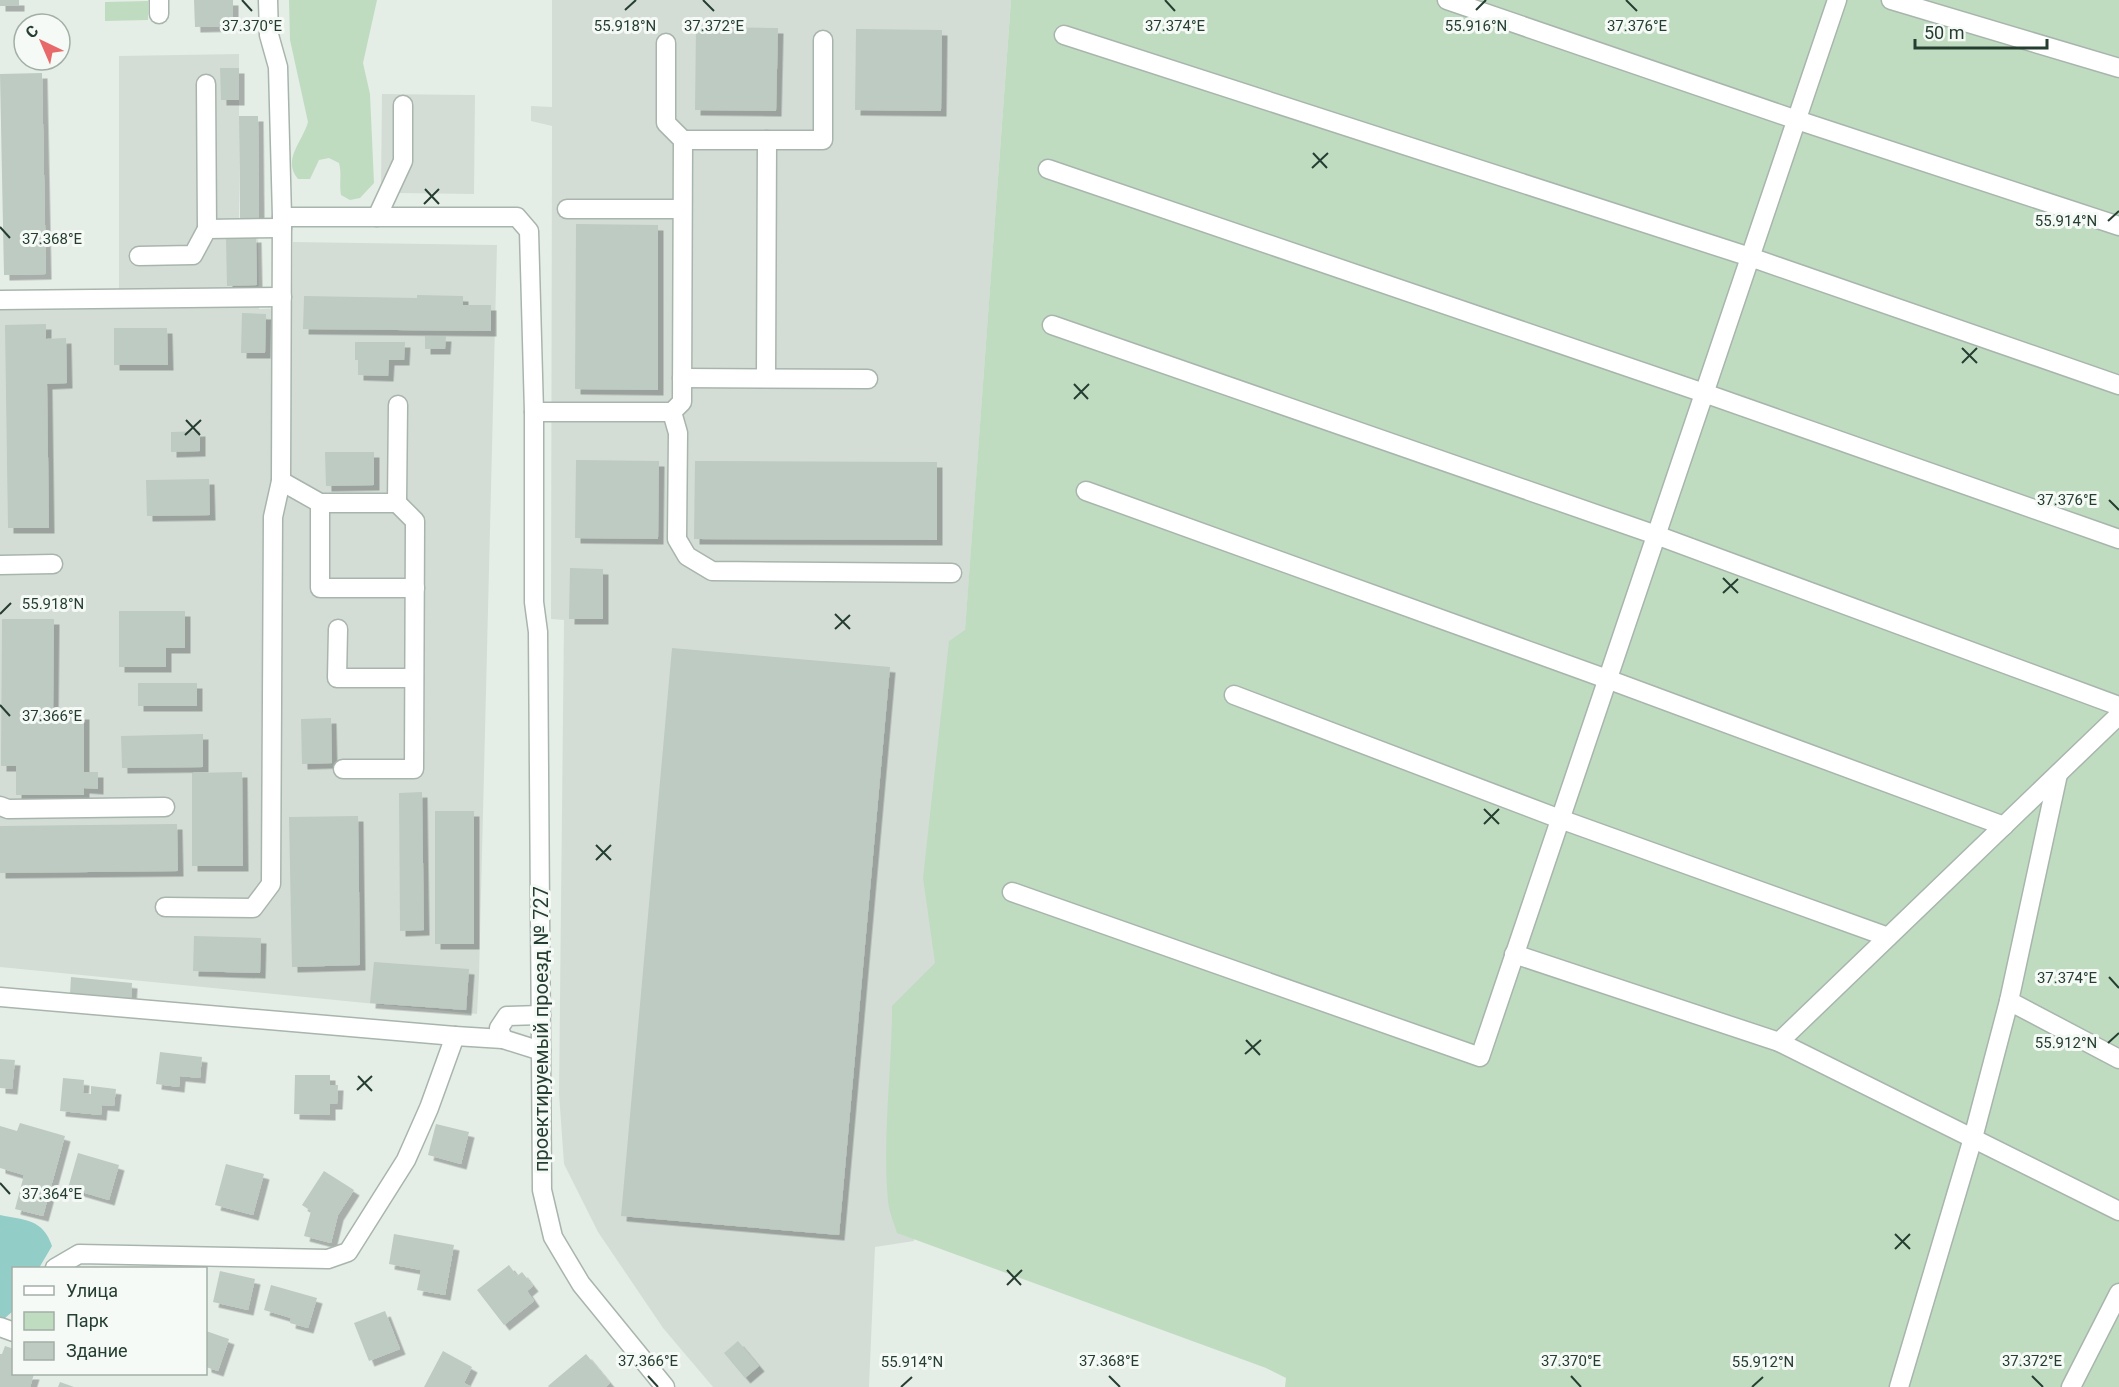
<svg xmlns="http://www.w3.org/2000/svg" width="2119" height="1387" font-family="Roboto,sans-serif">
<style>
.built{fill:#d3ddd6}
.green{fill:#c0dcc0}
.water{fill:#92cdc7}
.building{fill:#bdcbc2;filter:url(#shadow)}
.lines{fill:none;stroke-linecap:round;stroke-linejoin:round}
.minor-casing{stroke:#a8b5ad;stroke-width:21}
.minor{stroke:#fff;stroke-width:18}
.ticks{fill:none;stroke:#253e31;stroke-width:2}
.labels{text-anchor:middle;stroke-width:6;stroke-linejoin:round;paint-order:stroke}
.street-label{font-size:20px;fill:#253e31;stroke:#f5faf6}
.ticks-label{font-size:15px;text-anchor:middle;fill:#253e31;stroke:#f5faf6;stroke-width:6;stroke-linejoin:round;paint-order:stroke}
</style>
<defs>
<filter id="shadow"><feDropShadow dx="5.5" dy="5.5" stdDeviation="0" flood-color="#0004"/></filter>
</defs>
<rect width="100%" height="100%" fill="#e5ede7"/>
<g class="built">
<polygon points="552,0 1011,0 951,825 914,1241 875,1247 869,1387 713,1387 663,1328 598,1232 564,1164 559,1094 564,620 551,619 552,126 531,121 531,106 552,107"/>
<polygon points="239,54 239,234 258,234 259,309 292,308 293,242 497,245 479,976 477,1014 0,967 0,293 119,291 119,56"/>
<polygon points="382,94 475,95 474,194 399,193 381,188"/>
</g>
<g class="green">
<path d="M289,0H377L363,63L370,94L374,183L360,198L350,200L341,195C339,183 342,174 339,163L329,158L319,160L310,179H298C282,159 302,143 308,122L290,40Z"/>
<path d="M1011,0H2119V1387H1285L1286,1378L1266,1368L897,1233C894,1223 889,1212 888,1201C882,1136 892,1071 892,1006L935,963L923,878L949,641L965,630Z"/>
<polygon points="148,1 148,20 105,21 105,2"/>
</g>
<path class="water" d="M0,1215C25,1220 43,1219 52,1246L39,1268H14L13,1311L5,1318H0Z"/>
<g class="building">
<rect x="0" y="0" width="19" height="6"/>
<polygon points="194,0 233,0 233,26 195,27"/>
<polygon points="696,27 778,28 776,111 695,110"/>
<polygon points="856,29 942,30 941,111 855,110"/>
<polygon points="220,68 239,68 239,100 221,100"/>
<polygon points="42,73 46,274 4,275 0,74"/>
<polygon points="239,116 258,116 259,219 240,219"/>
<polygon points="576,224 658,225 658,390 575,389"/>
<polygon points="256,237 257,285 227,286 226,238"/>
<polygon points="417,295 463,296 463,305 491,305 491,331 303,329 304,296 417,298"/>
<polygon points="242,313 266,314 265,353 241,353"/>
<polygon points="46,324 46,339 66,338 67,383 47,384 49,528 8,528 5,325"/>
<polygon points="114,328 167,328 168,365 114,365"/>
<polygon points="425,336 446,336 445,349 425,349"/>
<polygon points="355,342 405,342 404,360 389,360 388,376 358,375 358,360 355,360"/>
<polygon points="200,431 200,451 171,452 171,432"/>
<polygon points="325,452 374,452 374,485 326,486"/>
<polygon points="576,460 659,461 658,539 575,538"/>
<polygon points="695,461 937,462 937,540 694,539"/>
<polygon points="209,479 210,515 147,516 146,480"/>
<polygon points="570,568 603,569 603,619 569,619"/>
<polygon points="119,611 185,611 185,648 166,648 166,667 119,667"/>
<polygon points="2,619 54,619 53,714 84,714 84,772 98,772 98,789 84,788 84,795 16,795 16,766 1,766"/>
<polygon points="672,648 890,667 839,1235 621,1216"/>
<rect x="138" y="683" width="59" height="23"/>
<polygon points="331,718 332,763 302,764 301,719"/>
<polygon points="203,734 203,767 122,768 121,736"/>
<polygon points="242,772 243,866 192,866 192,773"/>
<polygon points="422,792 424,930 400,931 399,793"/>
<rect x="435" y="811" width="39" height="133"/>
<polygon points="358,816 360,965 292,967 289,817"/>
<polygon points="177,824 178,871 0,873 0,826"/>
<polygon points="194,936 261,938 260,973 193,971"/>
<polygon points="374,962 469,969 466,1010 370,1003"/>
<polygon points="71,977 132,983 131,999 70,994"/>
<polygon points="160,1052 202,1057 200,1078 180,1076 179,1087 156,1084"/>
<polygon points="0,1059 15,1060 12,1089 0,1088"/>
<polygon points="295,1075 330,1075 330,1085 338,1085 337,1104 330,1104 330,1115 294,1114"/>
<polygon points="63,1078 84,1080 83,1093 91,1094 91,1086 116,1089 114,1106 102,1105 101,1115 60,1111"/>
<polygon points="20,1123 65,1136 43,1216 15,1209 24,1175 0,1168 0,1126 17,1131"/>
<polygon points="436,1124 469,1132 461,1164 428,1155"/>
<polygon points="78,1153 119,1165 109,1200 68,1188"/>
<polygon points="226,1164 264,1174 253,1215 215,1205"/>
<polygon points="324,1171 354,1190 338,1215 331,1243 304,1236 311,1211 302,1205"/>
<polygon points="394,1234 454,1245 445,1295 417,1290 421,1270 389,1264"/>
<polygon points="509,1265 517,1276 522,1272 533,1286 527,1291 534,1301 504,1325 477,1290"/>
<polygon points="220,1271 255,1279 248,1310 213,1302"/>
<polygon points="271,1285 317,1298 308,1328 290,1323 291,1318 264,1310"/>
<polygon points="385,1311 400,1349 369,1361 354,1323"/>
<polygon points="206,1331 229,1339 218,1371 206,1367"/>
<polygon points="738,1341 759,1366 745,1378 724,1353"/>
<polygon points="5,1346 14,1349 14,1374 34,1374 30,1387 0,1387 0,1354 2,1354"/>
<polygon points="443,1351 472,1367 464,1383 472,1387 424,1387"/>
<polygon points="586,1354 610,1383 606,1387 549,1387 548,1386"/>
<polygon points="60,1382 74,1387 58,1387"/>
</g>
<g class="lines">
<g class="minor-casing">
<g id="minor">
<polyline points="159,0 159,14"/>
<polyline points="1447,0 1797,120 2119,226"/>
<polyline points="1891,0 2119,68"/>
<polyline points="1064,35 1750,257 2119,385"/>
<polyline points="206,84 207,229"/>
<polyline points="683,140 823,140 823,40"/>
<polyline points="1048,169 1704,393 2119,539"/>
<polyline points="567,209 682,209"/>
<polyline points="282,217 517,217 529,231 534,412 534,602 538,632 542,1190 553,1237 581,1284 665,1387"/>
<polyline points="377,217 403,161 403,105"/>
<polyline points="139,256 193,255 207,229 282,228"/>
<polyline points="0,300 282,297"/>
<polyline points="1052,325 1656,535 2119,706"/>
<polyline points="682,378 868,379"/>
<polyline points="766,378 767,140"/>
<polyline points="534,412 672,412 682,402 683,140 666,123 666,43"/>
<polyline points="672,412 678,433 677,539 687,556 712,571 952,573"/>
<polyline points="281,481 320,503 397,503 398,405"/>
<polyline points="1086,491 1607,679 2004,826"/>
<polyline points="320,503 320,588 415,588"/>
<polyline points="0,565 53,564"/>
<polyline points="338,629 337,678 414,678"/>
<polyline points="1234,695 1560,819 1888,937"/>
<polyline points="343,769 414,769 415,521 397,503"/>
<polyline points="0,806 8,809 165,807"/>
<polyline points="1012,892 1480,1057 1837,0"/>
<polyline points="165,907 253,908 271,884 273,517 281,481 282,217 278,67 269,35 268,0"/>
<polyline points="1514,954 1779,1042 2119,1211"/>
<polyline points="0,997 455,1036 429,1108 406,1160 348,1252 328,1259 79,1254 55,1268"/>
<polyline points="2009,1001 2119,1059"/>
<polyline points="541,1015 507,1016 499,1028 503,1039 541,1051"/>
<polyline points="455,1036 503,1039"/>
<polyline points="1779,1042 2119,715"/>
<polyline points="0,1327 14,1332"/>
<polyline points="1899,1387 1973,1138 2009,1001 2058,774"/>
<polyline points="2071,1387 2119,1293"/>
</g>
</g>
<use href="#minor" class="minor"/>
</g>
<path class="ticks" d="M242,0L252,11M703,0L714,11M1165,0L1175,11M1626,0L1637,11M625,10L636,0M1476,10L1486,0M1313,153L1327,168M1312,168L1328,153M425,189L439,204M424,204L439,189M2108,221L2119,211M0,227L10,238M1962,348L1977,363M1962,363L1977,348M1074,384L1088,399M1074,399L1089,384M186,420L200,435M185,435L201,420M2109,500L2119,510M1723,578L1738,593M1723,593L1738,579M0,614L11,603M835,614L850,629M835,629L850,615M0,705L10,716M1484,809L1499,824M1484,824L1499,809M596,845L611,860M596,860L611,845M2109,977L2119,988M1246,1040L1260,1055M2108,1043L2119,1033M1245,1054L1261,1040M358,1076L372,1091M357,1090L372,1076M0,1183L10,1194M1895,1234L1910,1249M1895,1249L1910,1234M1007,1270L1021,1285M1007,1285L1022,1270M648,1376L658,1387M1109,1376L1120,1387M1571,1376L1581,1387M2032,1376L2043,1387M901,1387L912,1377M1752,1387L1763,1377"/>
<g class="labels">
<g class="street-label">
<text transform="translate(541 1029) rotate(-90)" y="7">проектируемый проезд № 727</text>
</g>
</g>
<g class="ticks-label">
<text x="625" y="31">55.918°N</text>
<text x="1476" y="31">55.916°N</text>
<text x="252" y="31">37.370°E</text>
<text x="714" y="31">37.372°E</text>
<text x="1175" y="31">37.374°E</text>
<text x="1637" y="31">37.376°E</text>
<text x="2066" y="226">55.914°N</text>
<text x="52" y="244">37.368°E</text>
<text x="2067" y="505">37.376°E</text>
<text x="53" y="609">55.918°N</text>
<text x="52" y="721">37.366°E</text>
<text x="2067" y="983">37.374°E</text>
<text x="2066" y="1048">55.912°N</text>
<text x="52" y="1199">37.364°E</text>
<text x="648" y="1366">37.366°E</text>
<text x="1109" y="1366">37.368°E</text>
<text x="1571" y="1366">37.370°E</text>
<text x="2032" y="1366">37.372°E</text>
<text x="912" y="1367">55.914°N</text>
<text x="1763" y="1367">55.912°N</text>
</g>
<rect x="12" y="1267" width="195" height="108" fill="#f5faf6" stroke="#a2afa7" stroke-width="1.5"/>
<rect x="24" y="1286" width="30" height="9" fill="#ffffff" stroke="#a2afa7" stroke-width="1.5"/>
<text x="66" y="1297" font-size="18" fill="#253e31">Улица</text>
<rect x="24" y="1312" width="30" height="18" fill="#c0dcc0" stroke="#a2afa7" stroke-width="1.5"/>
<text x="66" y="1327" font-size="18" fill="#253e31">Парк</text>
<rect x="24" y="1342" width="30" height="18" fill="#bdcbc2" stroke="#a2afa7" stroke-width="1.5"/>
<text x="66" y="1357" font-size="18" fill="#253e31">Здание</text>
<g transform="translate(42 42) rotate(316)"><circle r="28" fill="#f5faf6" stroke="#a2afa7" stroke-width="1.5"/>
<path d="M0-4.5L10 22L0 15L-10 22Z" fill="#e76969"/>
<text y="-9" font-size="16" font-weight="bold" text-anchor="middle" fill="#253e31">С</text>
</g>
<path d="M1915 39v9h132v-9" fill="none" stroke="#253e31" stroke-width="3"/>
<text x="1924" y="39" font-size="18" fill="#253e31" stroke="#f5faf6" stroke-width="4.5" paint-order="stroke">50 m</text>
</svg>
